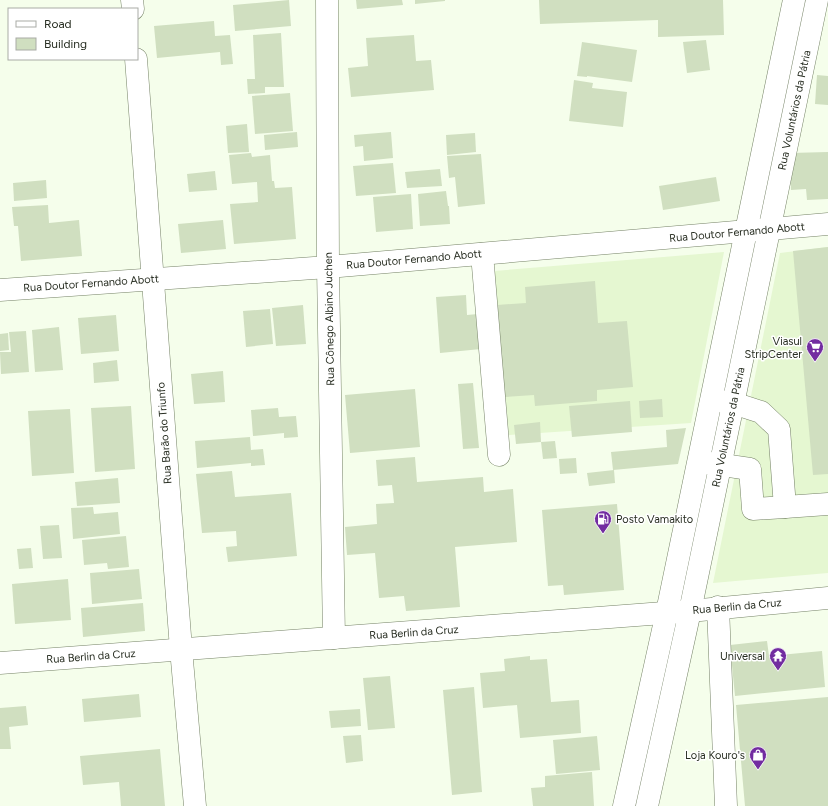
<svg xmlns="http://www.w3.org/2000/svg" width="828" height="806" font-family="Figtree,sans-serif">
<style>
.built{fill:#e5f7d1}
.building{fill:#d0dfc0}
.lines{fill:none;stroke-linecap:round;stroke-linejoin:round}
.minor-casing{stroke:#768367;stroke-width:23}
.major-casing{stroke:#768367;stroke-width:23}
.minor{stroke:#fff;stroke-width:22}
.major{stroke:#fff;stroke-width:22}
.labels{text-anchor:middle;stroke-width:3;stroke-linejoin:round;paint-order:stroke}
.street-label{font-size:11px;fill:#272d21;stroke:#fff}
.poi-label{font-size:11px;fill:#272d21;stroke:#fff;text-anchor:end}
</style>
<rect width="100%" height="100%" fill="#f5feeb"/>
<g class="built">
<polygon points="828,247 828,573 713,583 780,253"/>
<polygon points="724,252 691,423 509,435 494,271"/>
</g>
<g class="building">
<polygon points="289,0 291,26 235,31 233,5"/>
<polygon points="356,0 402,0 403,5 357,9"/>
<polygon points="415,0 445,0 445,1 415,4"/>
<polygon points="539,0 723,0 724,35 658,37 658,20 540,24"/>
<polygon points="214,21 215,36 230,35 233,64 221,65 220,52 157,58 154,26"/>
<polygon points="281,33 284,87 265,87 265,93 248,94 247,79 255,79 253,35"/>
<polygon points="414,35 416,61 431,60 434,90 351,97 348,68 368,66 366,38"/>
<polygon points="706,40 710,70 687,73 683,42"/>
<polygon points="582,42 637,50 632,82 587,76 587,77 577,76"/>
<polygon points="817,75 828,76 828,105 815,104"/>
<polygon points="574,80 593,83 592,88 627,92 623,127 569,121"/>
<polygon points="290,93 293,131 255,134 252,96"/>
<polygon points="247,124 249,152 228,153 226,126"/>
<polygon points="297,132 298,147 265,150 264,135"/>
<polygon points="391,132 393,158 364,161 363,146 355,147 354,135"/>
<polygon points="475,133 476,152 447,155 446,135"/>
<polygon points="828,152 828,199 807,200 806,189 791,190 790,153"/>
<polygon points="251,153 252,157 270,155 272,181 274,181 275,188 292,187 296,239 234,244 230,204 258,202 257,182 232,184 229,155"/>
<polygon points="481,154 485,204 458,207 455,177 449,178 447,156"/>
<polygon points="393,163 396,193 356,196 353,166"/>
<polygon points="440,169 442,186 407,188 405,172"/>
<polygon points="215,171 217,190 189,192 187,174"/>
<polygon points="716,177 720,201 663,210 659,186"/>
<polygon points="46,180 47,198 14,201 13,183"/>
<polygon points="446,191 448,206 449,206 450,224 420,226 418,194"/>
<polygon points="411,194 413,229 376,232 373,197"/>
<polygon points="48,205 49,223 79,220 82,256 21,261 18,226 14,226 12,207"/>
<polygon points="223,220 226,249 181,253 178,224"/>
<polygon points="828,247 828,474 813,475 793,251"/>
<polygon points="595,281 598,323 627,321 633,387 597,390 597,401 535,406 534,395 505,397 497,305 526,303 525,287"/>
<polygon points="466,295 467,315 478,314 481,349 440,353 436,297"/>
<polygon points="303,305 306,344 276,346 272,308"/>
<polygon points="270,309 273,344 246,347 243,311"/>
<polygon points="116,315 119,351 81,354 78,318"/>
<polygon points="59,327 63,370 35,372 32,330"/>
<polygon points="26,331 29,372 1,374 0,352 11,352 9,332"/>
<polygon points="8,333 9,350 0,351 0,334"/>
<polygon points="117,360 119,381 94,383 93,363"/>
<polygon points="223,371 225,402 194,404 191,374"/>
<polygon points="473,383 479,448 463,449 458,384"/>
<polygon points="415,389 420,447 350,453 345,395"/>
<polygon points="662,399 663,417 640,418 639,401"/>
<polygon points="630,401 632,432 572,437 569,406"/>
<polygon points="131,406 135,469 95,472 91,408"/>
<polygon points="278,408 279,417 296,416 298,437 284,438 284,433 253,436 251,410"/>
<polygon points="70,409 74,473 32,476 28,411"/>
<polygon points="540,422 541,442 516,444 514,425"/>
<polygon points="686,428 678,464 613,470 611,452 667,447 666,430"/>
<polygon points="250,437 251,450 263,449 265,465 251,466 251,463 197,468 195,441"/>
<polygon points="555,441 557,458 543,459 541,442"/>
<polygon points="415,457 417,482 483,477 484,492 513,489 517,542 455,547 460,607 406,611 404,596 379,598 375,553 347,555 345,527 377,524 376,504 394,503 392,485 378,486 376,460"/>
<polygon points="576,458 577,473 560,474 559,459"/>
<polygon points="614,470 615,483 589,486 587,473"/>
<polygon points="232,471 235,497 291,493 297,556 228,562 226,547 237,546 236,531 202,533 196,474"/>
<polygon points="118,478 120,503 77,506 75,482"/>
<polygon points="617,504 624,590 564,595 563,585 548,586 542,510"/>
<polygon points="93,507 94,514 118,512 120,534 73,539 71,508"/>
<polygon points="59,525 62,558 43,559 40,526"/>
<polygon points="126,536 129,567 108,569 107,563 84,565 82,540"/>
<polygon points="31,548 33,568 19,569 17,549"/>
<polygon points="139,569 142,599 92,604 90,573"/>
<polygon points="68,579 71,620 15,624 12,584"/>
<polygon points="143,603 145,631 83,637 81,608"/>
<polygon points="767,641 769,656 822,651 825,687 735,696 730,645"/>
<polygon points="530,656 530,660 547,659 551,702 579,700 581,733 520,738 517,705 483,708 480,673 505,671 504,659"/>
<polygon points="390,676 395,728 368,730 363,678"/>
<polygon points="474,687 482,792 452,795 443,690"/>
<polygon points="139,694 141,717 84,722 82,699"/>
<polygon points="828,697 828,806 745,806 736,705"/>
<polygon points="26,706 28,725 9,727 11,749 0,749 0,708"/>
<polygon points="360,709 361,726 331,728 329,711"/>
<polygon points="361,735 363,761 346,763 343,736"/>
<polygon points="597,736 600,770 556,774 553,740"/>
<polygon points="160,749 165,806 121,806 119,782 83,785 80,756"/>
<polygon points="592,772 594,806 533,806 531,788 545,787 545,776"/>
</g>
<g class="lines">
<g class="minor-casing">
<g id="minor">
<polyline points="132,0 133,9"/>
<polyline points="327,0 328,267 334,638"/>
<polyline points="136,59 181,649 195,806"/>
<polyline points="482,254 499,455"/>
<polyline points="0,290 328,267 828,224"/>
<polyline points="714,400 733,403 761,412 779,429 785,507 828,504"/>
<polyline points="702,462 750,469 753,509 785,507"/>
<polyline points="718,607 726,806"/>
<polyline points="0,663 690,611 828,598"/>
</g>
</g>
<g class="major-casing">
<g id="major">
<polyline points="624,806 667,612 794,0"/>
<polyline points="647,806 690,611 817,0"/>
</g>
</g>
<use href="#minor" class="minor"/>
<use href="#major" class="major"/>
</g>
<defs>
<g id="supermarket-pin" transform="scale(0.9)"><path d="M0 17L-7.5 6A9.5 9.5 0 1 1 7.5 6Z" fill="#722ca0" stroke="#fff"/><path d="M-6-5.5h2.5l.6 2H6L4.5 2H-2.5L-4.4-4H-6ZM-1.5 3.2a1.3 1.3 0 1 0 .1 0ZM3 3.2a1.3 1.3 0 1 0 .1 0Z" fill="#fff"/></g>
<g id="fuel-pin" transform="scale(0.9)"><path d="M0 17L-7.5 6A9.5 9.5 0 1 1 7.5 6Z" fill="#722ca0" stroke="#fff"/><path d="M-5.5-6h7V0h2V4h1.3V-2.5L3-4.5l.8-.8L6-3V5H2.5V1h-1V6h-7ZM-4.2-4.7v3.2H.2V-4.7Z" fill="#fff"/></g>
<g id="temple-pin" transform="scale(0.9)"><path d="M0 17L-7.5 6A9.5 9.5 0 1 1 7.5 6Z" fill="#722ca0" stroke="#fff"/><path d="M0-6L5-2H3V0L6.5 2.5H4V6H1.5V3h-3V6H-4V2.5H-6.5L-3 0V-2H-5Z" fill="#fff"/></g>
<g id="shop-pin" transform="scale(0.9)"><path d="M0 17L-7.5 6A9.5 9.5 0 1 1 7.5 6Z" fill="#722ca0" stroke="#fff"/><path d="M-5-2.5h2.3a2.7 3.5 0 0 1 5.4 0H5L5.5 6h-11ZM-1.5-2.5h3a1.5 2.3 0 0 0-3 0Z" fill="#fff"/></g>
</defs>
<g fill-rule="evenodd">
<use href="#supermarket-pin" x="815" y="347"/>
<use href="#fuel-pin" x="603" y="519"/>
<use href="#temple-pin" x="778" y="656"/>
<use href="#shop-pin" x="758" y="755"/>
</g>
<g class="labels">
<g class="street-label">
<text transform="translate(794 110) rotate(-78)" y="4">Rua Voluntários da Pátria</text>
<text transform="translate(737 232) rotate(-5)" y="4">Rua Doutor Fernando Abott</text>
<text transform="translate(414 259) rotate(-5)" y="4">Rua Doutor Fernando Abott</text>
<text transform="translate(91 283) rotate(-4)" y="4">Rua Doutor Fernando Abott</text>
<text transform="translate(329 319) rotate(-91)" y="4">Rua Cônego Albino Juchen</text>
<text transform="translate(728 427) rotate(-78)" y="4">Rua Voluntários da Pátria</text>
<text transform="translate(164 433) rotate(-94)" y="4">Rua Barão do Triunfo</text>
<text transform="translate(737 606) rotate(-5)" y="4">Rua Berlin da Cruz</text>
<text transform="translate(414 632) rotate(-4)" y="4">Rua Berlin da Cruz</text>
<text transform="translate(91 656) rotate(-4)" y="4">Rua Berlin da Cruz</text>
</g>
<g class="poi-label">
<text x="802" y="345">Viasul<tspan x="802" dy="13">StripCenter</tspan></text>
<text x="616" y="523" text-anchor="start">Posto Vamakito</text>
<text x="765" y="660">Universal</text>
<text x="745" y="759">Loja Kouro's</text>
</g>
</g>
<rect x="8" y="8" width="130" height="52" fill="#ffffff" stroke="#a9aba6"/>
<rect x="16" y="21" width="20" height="6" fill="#ffffff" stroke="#a9aba6"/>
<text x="44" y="28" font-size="12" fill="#272d21">Road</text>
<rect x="16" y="38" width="20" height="12" fill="#d0dfc0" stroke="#a9aba6"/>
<text x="44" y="48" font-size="12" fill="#272d21">Building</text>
</svg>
